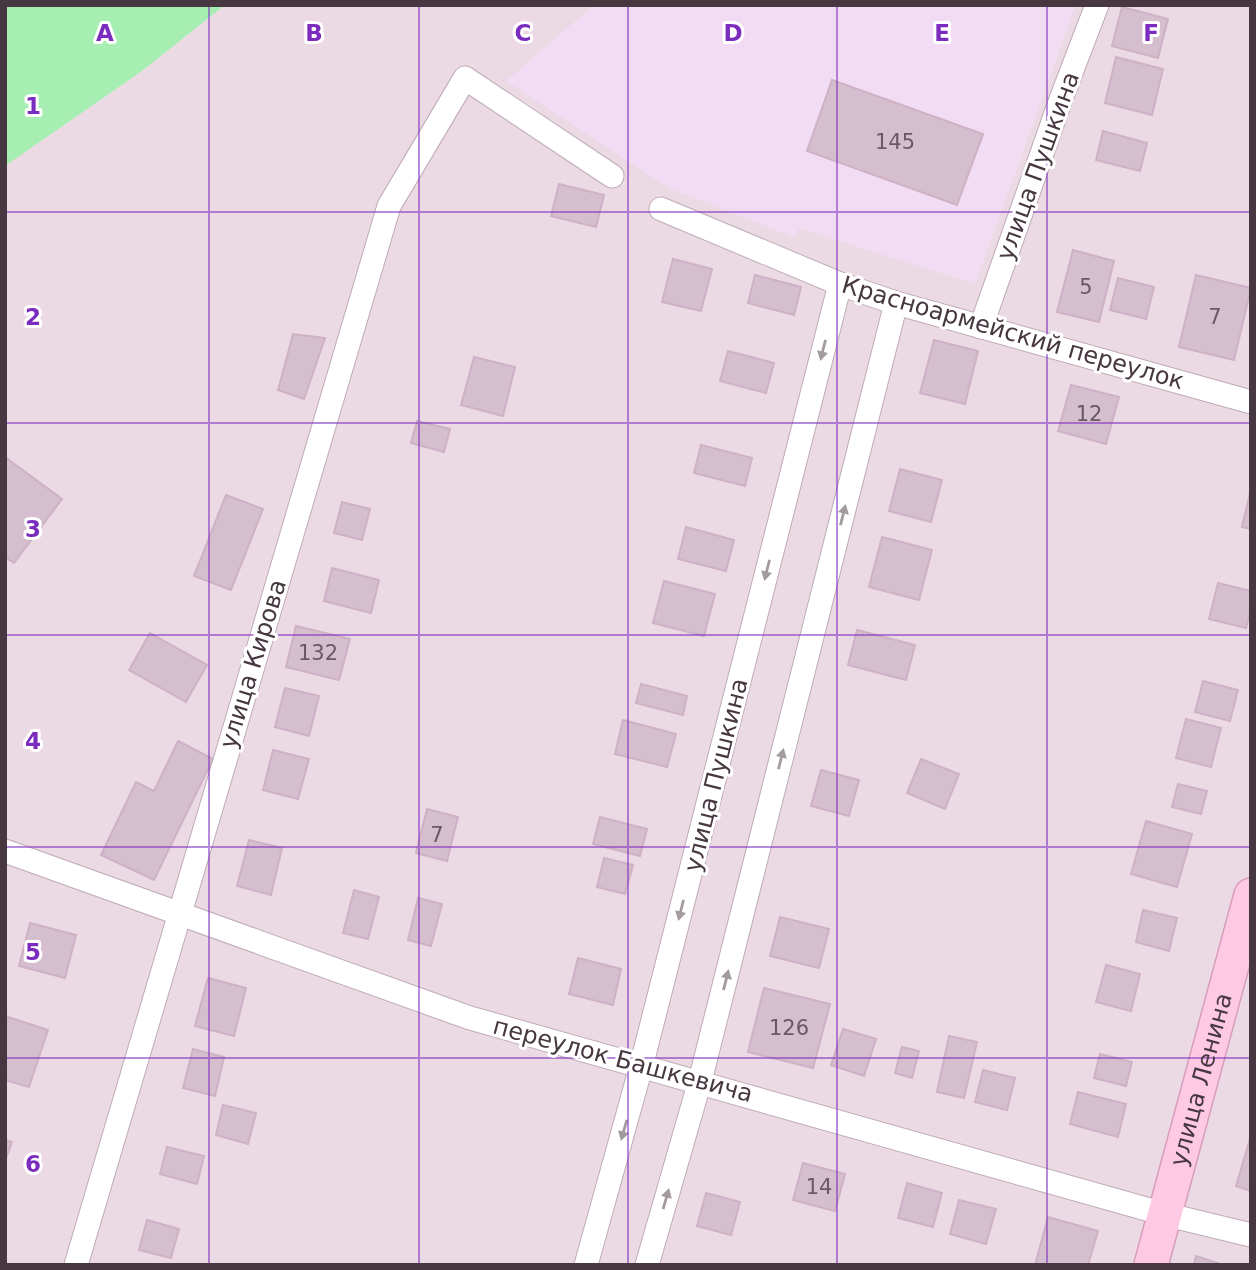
<svg xmlns="http://www.w3.org/2000/svg" width="1256" height="1270" font-family="'DejaVu Sans',sans-serif">
<style>
.residential{fill:#ebdae4}
.medical{fill:#f1dcf4}
.water{fill:#a6eeb1}
.building{fill:#d5becd;stroke:#cfb1c5;stroke-width:2}
.lines{fill:none;stroke-linecap:round;stroke-linejoin:round}
.street-casing{stroke:#bfabb7;stroke-width:25}
.secondary-casing{stroke:#d89ebc;stroke-width:36}
.street{stroke:#fff;stroke-width:23}
.secondary{stroke:#fdc9e3;stroke-width:33}
.oneway{fill:#a39ba0}
.grid{fill:none;stroke:#7b2cbf;stroke-width:2;stroke-opacity:0.55}
.labels{text-anchor:middle;stroke-width:6;stroke-linejoin:round;paint-order:stroke}
.number-label{font-size:21px;fill:#6a5964}
.street-label{font-size:24px;fill:#473741;stroke:#fff}
.grid-label{font-size:23px;text-anchor:middle;font-weight:bold;fill:#7b2cbf;stroke:#fff;stroke-width:6;stroke-linejoin:round;paint-order:stroke}
</style>
<rect width="100%" height="100%" fill="#f4e8ef"/>
<polygon class="residential" points="225,5 1251,5 1251,1265 5,1265 5,166 142,71"/>
<polygon class="medical" points="594,5 1076,5 975,284 799,228 794,237 669,188 506,81"/>
<polygon class="water" points="5,5 225,5 142,71 5,166"/>
<g class="building">
<polygon points="1122,7 1168,19 1158,58 1112,46"/>
<polygon points="1116,57 1163,69 1152,115 1105,103"/>
<polygon points="832,80 983,134 957,205 807,151"/>
<polygon points="1103,131 1147,143 1140,171 1096,160"/>
<polygon points="559,184 604,195 596,227 551,216"/>
<polygon points="1073,250 1114,261 1099,322 1057,312"/>
<polygon points="673,259 712,269 701,311 662,302"/>
<polygon points="755,275 801,287 794,315 748,303"/>
<polygon points="1196,275 1251,288 1234,360 1179,347"/>
<polygon points="1118,278 1154,287 1146,319 1110,310"/>
<polygon points="293,334 325,338 304,399 278,390"/>
<polygon points="934,340 978,351 965,404 920,393"/>
<polygon points="728,351 774,363 766,393 720,381"/>
<polygon points="474,357 515,367 503,416 461,405"/>
<polygon points="1071,385 1119,397 1106,444 1058,431"/>
<polygon points="417,421 450,429 444,452 411,443"/>
<polygon points="701,445 752,458 745,486 694,473"/>
<polygon points="5,457 62,499 14,563 5,557"/>
<polygon points="900,469 942,480 931,522 889,511"/>
<polygon points="1251,489 1251,529 1242,527"/>
<polygon points="226,495 263,509 231,590 194,576"/>
<polygon points="342,502 370,509 362,540 334,533"/>
<polygon points="686,527 734,540 726,571 678,559"/>
<polygon points="882,537 932,550 919,600 869,587"/>
<polygon points="332,568 379,580 371,613 324,601"/>
<polygon points="664,581 715,594 704,636 653,623"/>
<polygon points="1218,583 1251,591 1251,609 1246,628 1209,619"/>
<polygon points="296,626 350,639 339,680 286,667"/>
<polygon points="857,630 915,645 906,680 848,665"/>
<polygon points="150,633 207,665 186,702 129,670"/>
<polygon points="1203,681 1238,690 1230,721 1195,712"/>
<polygon points="641,684 687,696 683,715 636,703"/>
<polygon points="285,688 319,696 309,736 275,727"/>
<polygon points="1186,719 1221,728 1211,767 1176,758"/>
<polygon points="623,720 676,734 667,767 615,754"/>
<polygon points="178,741 213,759 154,880 101,855 136,782 154,791"/>
<polygon points="273,750 309,759 298,799 263,790"/>
<polygon points="921,759 959,774 945,809 907,793"/>
<polygon points="821,770 859,780 849,816 811,806"/>
<polygon points="1178,784 1207,791 1201,814 1172,807"/>
<polygon points="427,809 458,817 447,861 416,853"/>
<polygon points="600,817 647,829 640,856 593,844"/>
<polygon points="1146,821 1192,834 1177,887 1131,874"/>
<polygon points="249,840 282,848 271,895 237,886"/>
<polygon points="604,858 633,865 625,894 597,887"/>
<polygon points="354,890 379,897 368,939 343,933"/>
<polygon points="418,898 442,904 431,946 408,940"/>
<polygon points="1143,910 1177,918 1169,951 1136,942"/>
<polygon points="780,917 829,929 819,968 770,956"/>
<polygon points="30,923 76,935 65,978 19,966"/>
<polygon points="578,958 621,969 613,1005 569,994"/>
<polygon points="1106,965 1140,974 1131,1011 1096,1002"/>
<polygon points="208,978 246,988 234,1036 195,1026"/>
<polygon points="764,988 830,1004 813,1068 748,1052"/>
<polygon points="5,1016 48,1030 29,1087 5,1080"/>
<polygon points="843,1029 876,1039 864,1076 831,1065"/>
<polygon points="949,1036 977,1042 964,1098 937,1092"/>
<polygon points="902,1047 919,1051 912,1078 895,1073"/>
<polygon points="193,1049 224,1057 215,1096 183,1088"/>
<polygon points="1100,1054 1132,1062 1126,1086 1094,1078"/>
<polygon points="983,1070 1015,1078 1007,1110 975,1102"/>
<polygon points="1078,1092 1126,1104 1118,1137 1070,1124"/>
<polygon points="223,1105 256,1113 248,1144 216,1135"/>
<polygon points="1250,1139 1251,1139 1251,1191 1236,1186"/>
<polygon points="5,1140 12,1142 5,1161"/>
<polygon points="167,1147 204,1156 197,1184 160,1174"/>
<polygon points="803,1163 845,1174 835,1211 793,1200"/>
<polygon points="907,1183 942,1193 933,1227 898,1218"/>
<polygon points="706,1193 740,1202 731,1235 697,1226"/>
<polygon points="959,1200 996,1209 986,1244 950,1234"/>
<polygon points="1048,1217 1098,1231 1088,1265 1035,1265"/>
<polygon points="147,1220 179,1229 171,1258 139,1250"/>
<polygon points="1196,1256 1223,1265 1194,1265"/>
</g>
<g class="lines">
<g class="street-casing">
<g id="street">
<polyline points="661,209 840,284 896,303 1251,402"/>
<polyline points="981,327 1061,99 1097,5"/>
<polyline points="5,851 470,1018 1164,1214 1251,1235"/>
<polyline points="76,1265 389,206 465,78 612,176"/>
<polyline points="586,1265 641,1067 840,284"/>
<polyline points="647,1265 700,1081 896,303"/>
</g>
</g>
<g class="secondary-casing">
<g id="secondary">
<path id="s1" d="M1151,1265L1251,895"/>
</g>
</g>
<use href="#street" class="street"/>
<use href="#secondary" class="secondary"/>
</g>
<defs><path id="oneway-solid" d="M-6-.8H1V-3.2L6.5 0L1 3.2V.8H-6Z" transform="scale(1.75)"/></defs>
<g class="oneway">
<use href="#oneway-solid" transform="translate(823 350) rotate(104)"/>
<use href="#oneway-solid" transform="translate(843 515) rotate(-76)"/>
<use href="#oneway-solid" transform="translate(767 570) rotate(104)"/>
<use href="#oneway-solid" transform="translate(781 759) rotate(-76)"/>
<use href="#oneway-solid" transform="translate(681 910) rotate(104)"/>
<use href="#oneway-solid" transform="translate(726 980) rotate(-76)"/>
<use href="#oneway-solid" transform="translate(624 1130) rotate(106)"/>
<use href="#oneway-solid" transform="translate(666 1199) rotate(-74)"/>
</g>
<path class="grid" d="M209,5V1265M419,5V1265M628,5V1265M837,5V1265M1047,5V1265M5,212H1251M5,423H1251M5,635H1251M5,847H1251M5,1058H1251"/>
<g class="labels">
<g class="number-label">
<text x="895" y="149">145</text>
<text x="1086" y="294">5</text>
<text x="1215" y="324">7</text>
<text x="1089" y="421">12</text>
<text x="318" y="660">132</text>
<text x="437" y="842">7</text>
<text x="789" y="1035">126</text>
<text x="819" y="1194">14</text>
</g>
<g class="street-label">
<text transform="translate(1038 166) rotate(-70)" y="8">улица Пушкина</text>
<text transform="translate(1013 333) rotate(16)" y="8">Красноармейский переулок</text>
<text transform="translate(253 664) rotate(-73)" y="8">улица Кирова</text>
<text transform="translate(716 775) rotate(-76)" y="8">улица Пушкина</text>
<text transform="translate(623 1060) rotate(15)" y="8">переулок Башкевича</text>
<text dy="8" stroke="none"><textPath href="#s1" startOffset="192">улица Ленина</textPath></text>
</g>
</g>
<g class="grid-label">
<text x="105" y="41">A</text>
<text x="314" y="41">B</text>
<text x="523" y="41">C</text>
<text x="733" y="41">D</text>
<text x="942" y="41">E</text>
<text x="1151" y="41">F</text>
<text x="33" y="114">1</text>
<text x="33" y="325">2</text>
<text x="33" y="537">3</text>
<text x="33" y="749">4</text>
<text x="33" y="960">5</text>
<text x="33" y="1172">6</text>
</g>
<rect width="1256" height="1270" fill="none" stroke="#473741" stroke-width="14"/>
</svg>
